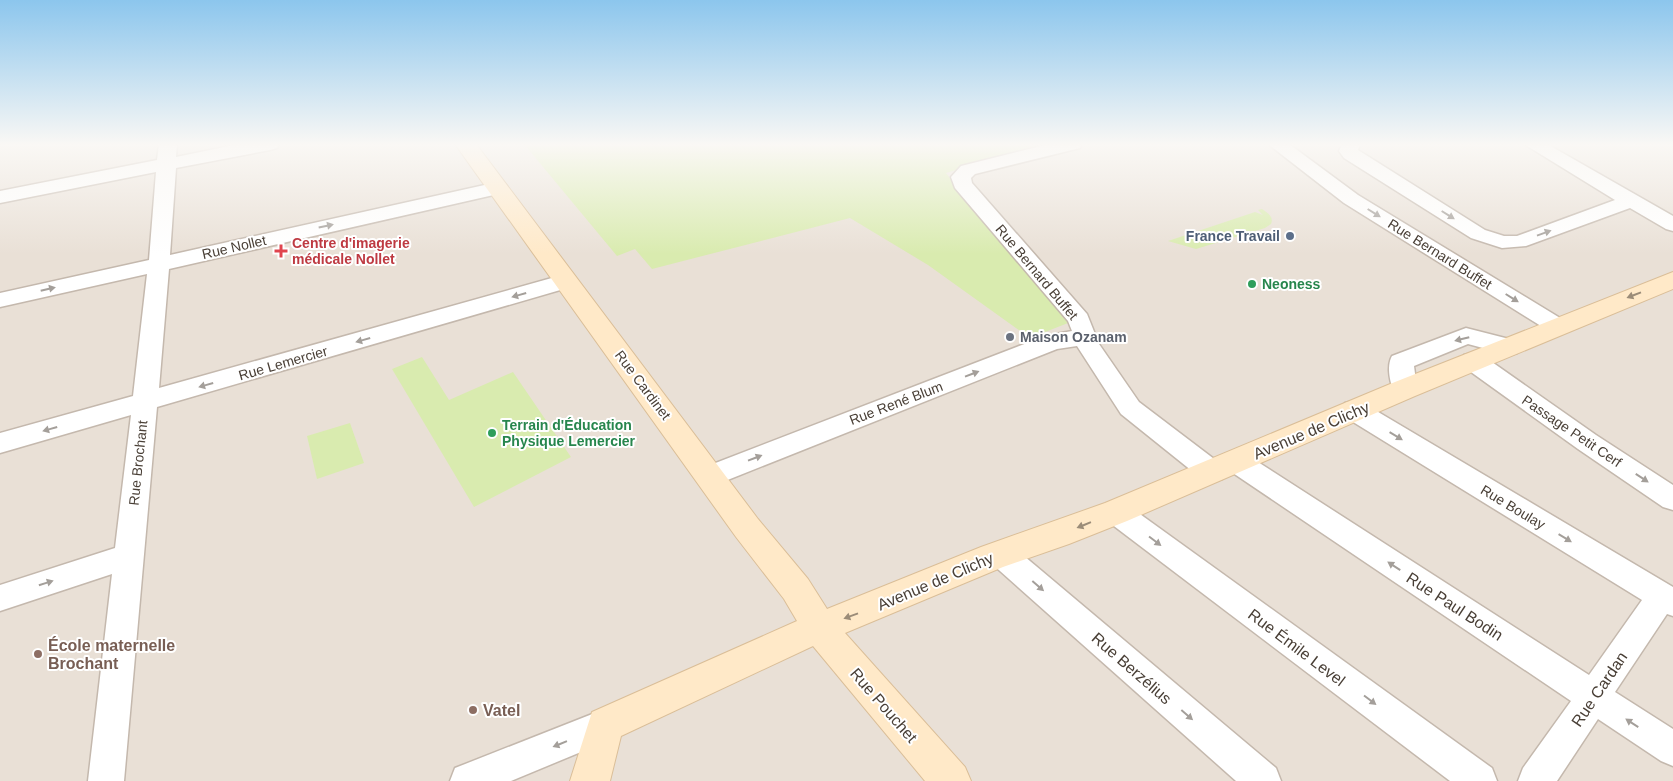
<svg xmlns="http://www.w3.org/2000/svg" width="1673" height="781" font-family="Helvetica,sans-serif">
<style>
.residential{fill:#e9e0d6}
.green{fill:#d9ebaf}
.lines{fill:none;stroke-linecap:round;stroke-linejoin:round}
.street-casing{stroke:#c4b8ad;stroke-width:3}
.secondary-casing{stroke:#dabe98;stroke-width:2}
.street{fill:#fff;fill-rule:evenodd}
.secondary{fill:#ffe9c8;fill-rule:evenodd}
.oneway{fill:#a49f9a}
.oneway2{fill:#9b8c78}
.service-dot{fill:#5c6f8a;stroke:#fff;stroke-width:2}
.health-dot{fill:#e0444e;stroke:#fff;stroke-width:2}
.leisure-dot{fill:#2e9e5b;stroke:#fff;stroke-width:2}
.worship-dot{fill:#6b7280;stroke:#fff;stroke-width:2}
.education-dot{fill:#8d6e63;stroke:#fff;stroke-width:2}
.labels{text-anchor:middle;stroke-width:4;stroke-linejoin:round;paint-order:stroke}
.service-label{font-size:14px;font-weight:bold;fill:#4e5e75;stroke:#fff;text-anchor:end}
.health-label{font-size:14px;font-weight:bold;fill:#be3a42;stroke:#fff;text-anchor:start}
.street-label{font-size:14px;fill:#493f36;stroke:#fff}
.leisure-label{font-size:14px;font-weight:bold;fill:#27864d;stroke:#fff;text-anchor:start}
.worship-label{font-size:14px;font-weight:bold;fill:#5b616d;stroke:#fff;text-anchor:start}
.near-street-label{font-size:16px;fill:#493f36;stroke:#fff}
.near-education-label{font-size:16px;font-weight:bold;fill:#785e54;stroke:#fff;text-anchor:start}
</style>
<rect width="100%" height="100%" fill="#f5efe8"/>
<rect class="residential" x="0" y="144" width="1673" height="637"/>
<g class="green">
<polygon points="524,144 1044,144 946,173 1068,323 1030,338 928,265 850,218 652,269 635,249 617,256"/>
<path d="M1262,209C1268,213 1274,217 1271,224L1265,228L1196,249L1168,241L1255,212L1263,215L1258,210Z"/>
<polygon points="422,357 449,400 513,372 571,457 474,507 392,369"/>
<polygon points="350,423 364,463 317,479 307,436"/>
</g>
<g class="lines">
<g class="street-casing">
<g id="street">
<polygon points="159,144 177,144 176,157 239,144 279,144 277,148 270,150 176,168 170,255 498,182 505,184 508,188 505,192 498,194 169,269 159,388 566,274 574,276 577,281 574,286 157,407 124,781 88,781 112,574 0,611 0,585 115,548 131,415 0,453 0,433 133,396 147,274 0,307 0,293 149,260 156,172 0,203 0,191 157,160"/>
<polygon points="1049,144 1082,144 1080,148 975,174 971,178 972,183 1087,314 1099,344 1139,402 1222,465 1226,472 1222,479 1212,482 1202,479 1121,414 1077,346 1057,349 720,483 710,487 700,483 696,476 700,469 1045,336 1072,331 1068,321 955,188 951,177 961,166"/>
<polygon points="1268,144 1289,144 1358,195 1565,321 1569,326 1565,331 1557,334 1549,331 1344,203"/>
<polygon points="1342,144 1360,144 1358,150 1485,230 1504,236 1517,236 1615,200 1524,144 1547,144 1673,216 1673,231 1666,229 1630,208 1526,246 1502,248 1471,238 1344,158 1339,151"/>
<path d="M1466,328L1517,341L1521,347L1517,353L1509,355L1468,344L1414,366L1417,389L1414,395L1405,398L1396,395C1390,385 1386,366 1392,356Z"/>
<polygon points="1473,353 1482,355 1596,435 1673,485 1673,510 1663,507 1578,449 1464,367 1461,361 1464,355"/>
<polygon points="1354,401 1363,403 1673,587 1673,616 1667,614 1615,692 1673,729 1673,766 1661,761 1598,719 1557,781 1518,781 1523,768 1571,701 1227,469 1224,462 1227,455 1237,452 1247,455 1589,675 1642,600 1345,417 1341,410 1345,403"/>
<polygon points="1116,501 1126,504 1492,768 1497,781 1450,781 1106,520 1102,512 1106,504"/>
<polygon points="1001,542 1011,545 1276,768 1281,781 1236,781 991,563 986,554 991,545"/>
<polygon points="605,709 617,713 622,725 617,737 511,781 450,781 455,768"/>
</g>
</g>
<g class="secondary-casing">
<polygon id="secondary" points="455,144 476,144 758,519 808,579 827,609 981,547 1105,503 1395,382 1673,272 1673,289 1415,396 1127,521 1069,544 1003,567 845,633 965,767 971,781 925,781 813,646 621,736 610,781 570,781 592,712 797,621 784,599 736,537"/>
</g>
<use href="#street" class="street"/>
<use href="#secondary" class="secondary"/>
</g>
<defs><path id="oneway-solid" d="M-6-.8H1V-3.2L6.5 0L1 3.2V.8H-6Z" transform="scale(1.25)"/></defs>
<g class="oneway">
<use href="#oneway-solid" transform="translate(1374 213) rotate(32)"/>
<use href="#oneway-solid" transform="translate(1448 215) rotate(32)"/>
<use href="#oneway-solid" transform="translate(326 226) rotate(-12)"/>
<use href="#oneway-solid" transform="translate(1544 233) rotate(-20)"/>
<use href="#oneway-solid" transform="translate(48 289) rotate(-13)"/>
<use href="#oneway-solid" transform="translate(519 295) rotate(164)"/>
<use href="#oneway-solid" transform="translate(1512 298) rotate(32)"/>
<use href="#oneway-solid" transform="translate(1462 339) rotate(166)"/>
<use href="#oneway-solid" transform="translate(363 340) rotate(164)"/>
<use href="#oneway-solid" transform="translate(972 374) rotate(-21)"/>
<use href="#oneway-solid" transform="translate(206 385) rotate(164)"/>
<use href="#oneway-solid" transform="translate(50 429) rotate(164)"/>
<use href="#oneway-solid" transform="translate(1396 436) rotate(31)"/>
<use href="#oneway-solid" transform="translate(755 458) rotate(-21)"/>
<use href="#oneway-solid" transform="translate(1642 478) rotate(33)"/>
<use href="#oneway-solid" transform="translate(1565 538) rotate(31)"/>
<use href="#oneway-solid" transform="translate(1155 541) rotate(37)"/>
<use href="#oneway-solid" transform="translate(1394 566) rotate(-147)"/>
<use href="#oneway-solid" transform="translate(46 583) rotate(-18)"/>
<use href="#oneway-solid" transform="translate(1038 586) rotate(41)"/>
<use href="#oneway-solid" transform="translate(1370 700) rotate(37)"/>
<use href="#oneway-solid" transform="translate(1187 715) rotate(41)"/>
<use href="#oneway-solid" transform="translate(1632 723) rotate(-147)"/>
<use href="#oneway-solid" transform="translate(560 744) rotate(158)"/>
</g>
<g class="oneway2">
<use href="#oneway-solid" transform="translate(1634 295) rotate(159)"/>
<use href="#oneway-solid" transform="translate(1084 525) rotate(158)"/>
<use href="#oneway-solid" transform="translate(851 616) rotate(160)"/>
</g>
<linearGradient id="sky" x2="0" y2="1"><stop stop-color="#8cc6ed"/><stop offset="0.57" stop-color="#faf8f5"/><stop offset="1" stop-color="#faf8f5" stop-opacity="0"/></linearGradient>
<rect width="1673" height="254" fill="url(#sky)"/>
<circle class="service-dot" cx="1290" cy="236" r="5"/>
<path class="health-dot" d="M278.5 243.5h5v5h5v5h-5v5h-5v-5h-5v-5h5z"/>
<g class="leisure-dot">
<circle cx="1252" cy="284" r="5"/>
<circle cx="492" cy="433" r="5"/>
</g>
<circle class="worship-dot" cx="1010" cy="337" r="5"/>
<g class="education-dot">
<circle cx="38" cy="654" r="5"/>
<circle cx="473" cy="710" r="5"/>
</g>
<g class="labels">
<g class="service-label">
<text x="1280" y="241">France Travail</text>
</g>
<g class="health-label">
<text x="292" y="248">Centre d'imagerie<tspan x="292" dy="16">médicale Nollet</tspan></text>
</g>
<g class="street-label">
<text transform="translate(234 247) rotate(-13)" y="5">Rue Nollet</text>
<text transform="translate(1440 254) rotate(32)" y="5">Rue Bernard Buffet</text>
<text transform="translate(1037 272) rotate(50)" y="5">Rue Bernard Buffet</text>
<text transform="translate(283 363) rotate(-16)" y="5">Rue Lemercier</text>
<text transform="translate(643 385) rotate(53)" y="5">Rue Cardinet</text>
<text transform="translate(896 403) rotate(-21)" y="5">Rue René Blum</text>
<text transform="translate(1572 431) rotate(34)" y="5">Passage Petit Cerf</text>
<text transform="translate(138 463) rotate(-84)" y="5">Rue Brochant</text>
<text transform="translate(1513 507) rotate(31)" y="5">Rue Boulay</text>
</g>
<g class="leisure-label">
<text x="1262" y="289">Neoness</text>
<text x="502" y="430">Terrain d'Éducation<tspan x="502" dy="16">Physique Lemercier</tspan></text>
</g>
<g class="worship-label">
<text x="1020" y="342">Maison Ozanam</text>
</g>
<g class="near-street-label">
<text transform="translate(1311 430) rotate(-23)" y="6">Avenue de Clichy</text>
<text transform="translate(935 581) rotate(-23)" y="6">Avenue de Clichy</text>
<text transform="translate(1455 606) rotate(33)" y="6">Rue Paul Bodin</text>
<text transform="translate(1297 647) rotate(37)" y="6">Rue Émile Level</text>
<text transform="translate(1132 668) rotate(41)" y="6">Rue Berzélius</text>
<text transform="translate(1599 689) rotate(-56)" y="6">Rue Cardan</text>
<text transform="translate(884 705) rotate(49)" y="6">Rue Pouchet</text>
</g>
<g class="near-education-label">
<text x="48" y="651">École maternelle<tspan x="48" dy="18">Brochant</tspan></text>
<text x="483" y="716">Vatel</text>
</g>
</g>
</svg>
